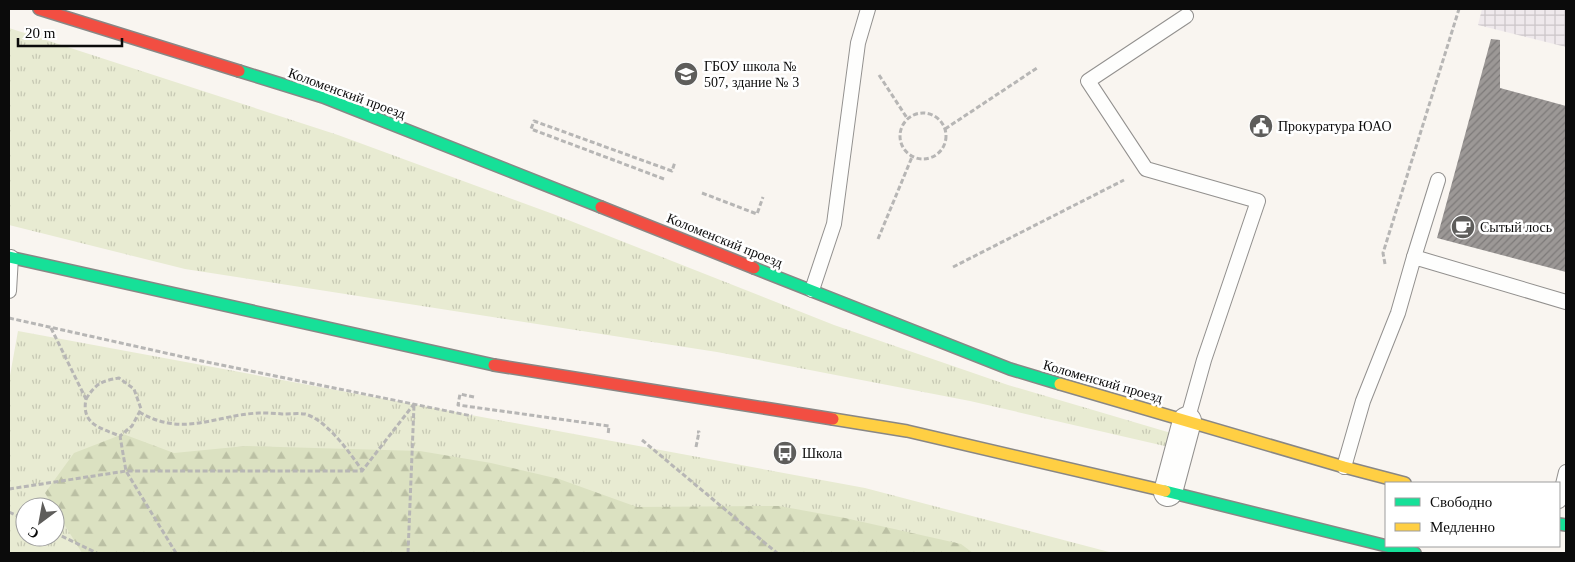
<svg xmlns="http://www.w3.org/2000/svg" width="1575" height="562" font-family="Georgia,serif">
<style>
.industrial{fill:url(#industrial-grid)}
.grass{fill:url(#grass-tufts);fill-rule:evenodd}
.forest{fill:url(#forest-firs)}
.building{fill:url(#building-hatch)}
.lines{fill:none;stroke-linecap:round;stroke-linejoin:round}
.lane-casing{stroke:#92908e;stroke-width:16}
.street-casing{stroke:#92908e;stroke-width:30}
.fast-casing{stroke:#898785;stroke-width:14}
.slow-casing{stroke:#898785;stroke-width:14}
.jam-casing{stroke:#898785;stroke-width:14}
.path{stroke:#b7b6b5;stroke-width:3;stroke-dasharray:5 2.5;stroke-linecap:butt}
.lane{stroke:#fefefd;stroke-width:14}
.street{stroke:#fefefd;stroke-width:28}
.fast{stroke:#16e098;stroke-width:11}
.slow{stroke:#ffcf43;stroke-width:11}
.jam{stroke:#f24e42;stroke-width:11}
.labels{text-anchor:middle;stroke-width:5;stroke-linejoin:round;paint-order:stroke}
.poi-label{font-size:14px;fill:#0b0b0b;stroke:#fff;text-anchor:start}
.street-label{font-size:14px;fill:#0b0b0b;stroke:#fff}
</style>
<defs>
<pattern id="industrial-grid" width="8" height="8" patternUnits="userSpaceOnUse" patternTransform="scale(1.25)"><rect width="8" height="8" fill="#efe9ec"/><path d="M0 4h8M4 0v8" fill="none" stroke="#ccc6c9"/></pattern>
<pattern id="grass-tufts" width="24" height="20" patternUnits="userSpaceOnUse" patternTransform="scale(1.25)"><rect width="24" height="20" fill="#e8ebd2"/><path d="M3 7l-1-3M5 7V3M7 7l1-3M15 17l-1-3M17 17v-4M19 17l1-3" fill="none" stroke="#c6c8b3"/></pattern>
<pattern id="forest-firs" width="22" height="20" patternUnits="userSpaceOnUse" patternTransform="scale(1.25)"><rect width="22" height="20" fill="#dbe1c1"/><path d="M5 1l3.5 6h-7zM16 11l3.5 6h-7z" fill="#bbc0a4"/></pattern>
<pattern id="building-hatch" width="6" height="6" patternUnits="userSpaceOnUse" patternTransform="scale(1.25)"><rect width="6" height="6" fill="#9c9896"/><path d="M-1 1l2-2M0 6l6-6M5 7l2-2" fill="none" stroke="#7d7a79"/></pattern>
</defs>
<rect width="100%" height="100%" fill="#f9f5f0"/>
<polygon class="industrial" points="1482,9 1566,9 1566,47 1478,25"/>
<g class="grass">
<polygon points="9,28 338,135 553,214 834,325 1008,385 1171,433 1169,447 970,401 717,352 185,269 9,225"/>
<path d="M18,331L865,488L1113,553H9V381ZM25,507H55V537H25Z"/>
</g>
<polygon class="forest" points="123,434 174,453 246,446 420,451 491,463 559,479 637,507 779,506 845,518 961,544 973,553 82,553 45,493 74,453"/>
<polygon class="building" points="1491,39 1500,40 1500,88 1566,106 1566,272 1437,238"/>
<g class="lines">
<g class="lane-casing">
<g id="lane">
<polyline points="1186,16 1088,81 1146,169 1258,201 1204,360 1187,421"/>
<polyline points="1414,257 1438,180"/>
<polyline points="812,290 834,224 858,43 868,9"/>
<polyline points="9,291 11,257"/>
<polyline points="1344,467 1363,401 1398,313 1414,257 1566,302"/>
<polyline points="1559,501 1566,472"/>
</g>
</g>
<g class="street-casing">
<polyline id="street" points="1168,492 1187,421"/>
</g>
<g class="fast-casing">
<g id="fast">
<polyline points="239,71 323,97 601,207"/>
<polyline points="9,257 494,365"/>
<polyline points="754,268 1010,369 1060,384"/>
<polyline points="1165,491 1415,553"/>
<polyline points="1559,524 1566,525"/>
</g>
</g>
<g class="slow-casing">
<g id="slow">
<polyline points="1060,384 1344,467 1405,483"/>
<polyline points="833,419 907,431 1165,491"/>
</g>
</g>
<g class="jam-casing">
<g id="jam">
<polyline points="39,9 239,71"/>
<polyline points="601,207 754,268"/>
<polyline points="494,365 833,419"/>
</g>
</g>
<g class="path">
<polyline points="879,75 907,118"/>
<circle cx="923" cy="136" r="23"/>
<polyline points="945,129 1037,68"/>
<polyline points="664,179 531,129 534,121 672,171 675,162"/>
<polyline points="702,193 757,214 763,197"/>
<polyline points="878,239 912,157"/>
<polyline points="1385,264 1383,253 1459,9"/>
<polyline points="953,267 1124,180"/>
<polyline points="9,318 197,360 472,416"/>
<path d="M51,328L86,399C81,424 100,428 120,436L126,471L176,553"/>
<polyline points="474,397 460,394 458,405 609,426 608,435"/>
<path d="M86,399C96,383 102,381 119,378L134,389L141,409L132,426L120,436"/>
<path d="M139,412C184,438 214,415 259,413C266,413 274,413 282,414C289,414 298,413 305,414C327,420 349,452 362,470"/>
<polyline points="642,440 777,553"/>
<polyline points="696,447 699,432 697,432"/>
<polyline points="9,489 126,471 362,471 414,404"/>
<polyline points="9,512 25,519"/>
<polyline points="55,533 97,553"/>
<polyline points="408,553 414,405"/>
</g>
<use href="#lane" class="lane"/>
<use href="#street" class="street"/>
<use href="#fast" class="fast"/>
<use href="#slow" class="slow"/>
<use href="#jam" class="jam"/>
</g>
<defs>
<g id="school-disc" transform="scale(1.25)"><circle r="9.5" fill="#5e5d5b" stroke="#fff"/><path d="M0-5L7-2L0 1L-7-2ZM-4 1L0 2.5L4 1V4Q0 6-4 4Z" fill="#fff"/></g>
<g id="civic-disc" transform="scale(1.25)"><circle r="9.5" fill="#5e5d5b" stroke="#fff"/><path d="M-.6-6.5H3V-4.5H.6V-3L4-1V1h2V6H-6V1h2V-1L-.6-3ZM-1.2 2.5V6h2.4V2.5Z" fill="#fff"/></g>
<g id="cafe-disc" transform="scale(1.25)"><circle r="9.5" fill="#5e5d5b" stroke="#fff"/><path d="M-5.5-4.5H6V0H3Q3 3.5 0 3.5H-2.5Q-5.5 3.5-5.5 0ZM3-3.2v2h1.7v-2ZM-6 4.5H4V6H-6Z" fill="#fff"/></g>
<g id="bus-disc" transform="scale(1.25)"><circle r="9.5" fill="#5e5d5b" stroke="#fff"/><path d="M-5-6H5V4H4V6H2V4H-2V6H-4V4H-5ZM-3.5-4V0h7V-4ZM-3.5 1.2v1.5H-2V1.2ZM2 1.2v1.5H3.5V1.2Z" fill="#fff"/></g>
</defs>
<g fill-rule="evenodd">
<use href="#school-disc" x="686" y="74"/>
<use href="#civic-disc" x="1261" y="126"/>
<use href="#cafe-disc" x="1463" y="227"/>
<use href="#bus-disc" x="785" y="453"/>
</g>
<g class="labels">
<g class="poi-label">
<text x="704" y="71">ГБОУ школа №<tspan x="704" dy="16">507, здание № 3</tspan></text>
<text x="1278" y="131">Прокуратура ЮАО</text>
<text x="1480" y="232">Сытый лось</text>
<text x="802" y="458">Школа</text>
</g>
<g class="street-label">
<text transform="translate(347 93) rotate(20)" y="5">Коломенский проезд</text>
<text transform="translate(725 240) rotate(22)" y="5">Коломенский проезд</text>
<text transform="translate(1103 381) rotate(16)" y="5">Коломенский проезд</text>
</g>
</g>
<rect width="1575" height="562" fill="none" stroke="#0b0b0b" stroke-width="20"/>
<rect x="1385" y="482" width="175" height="65" fill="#ffffff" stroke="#9d9d9d"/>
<rect x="1395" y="498" width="25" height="8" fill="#16e098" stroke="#9d9d9d"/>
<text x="1430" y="507" font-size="15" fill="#0b0b0b">Свободно</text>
<rect x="1395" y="523" width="25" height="8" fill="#ffcf43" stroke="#9d9d9d"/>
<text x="1430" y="532" font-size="15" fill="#0b0b0b">Медленно</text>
<g transform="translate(40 522) rotate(212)"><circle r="24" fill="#ffffff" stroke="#9d9d9d"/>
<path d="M0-4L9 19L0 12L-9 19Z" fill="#5e5d5b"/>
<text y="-8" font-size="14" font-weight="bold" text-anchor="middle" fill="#0b0b0b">С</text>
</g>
<path d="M18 38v8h104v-8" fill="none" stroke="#0b0b0b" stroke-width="2.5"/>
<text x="25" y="38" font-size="15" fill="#0b0b0b" stroke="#ffffff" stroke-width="4" paint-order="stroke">20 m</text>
</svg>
